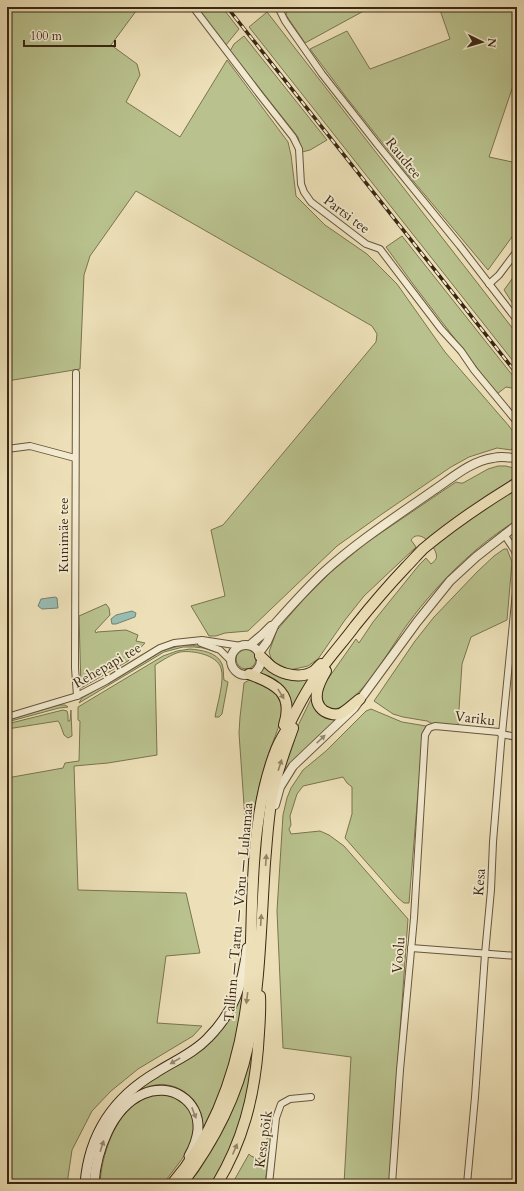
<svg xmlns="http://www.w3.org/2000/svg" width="524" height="1191" font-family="Cardo,serif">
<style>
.green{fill:#b9c28e;stroke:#7a7450}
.water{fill:#99bdb3;stroke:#738173}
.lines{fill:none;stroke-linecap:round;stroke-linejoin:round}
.minor-casing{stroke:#67553c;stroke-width:8}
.tertiary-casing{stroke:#67553c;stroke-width:10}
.secondary-casing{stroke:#3a2713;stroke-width:11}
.trunk-casing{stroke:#3a2713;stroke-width:12}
.minor{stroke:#f3ebd1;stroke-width:6}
.tertiary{stroke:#f3ebd1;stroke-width:8}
.secondary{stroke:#f3ebd1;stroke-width:9}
.trunk{stroke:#ede0b8;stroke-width:10}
.rail-casing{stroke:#3a2713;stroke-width:3.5}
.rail{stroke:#f3ebd1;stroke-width:2;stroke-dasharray:6;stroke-linecap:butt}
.oneway{fill:#948466}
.oneway2{fill:#968972}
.labels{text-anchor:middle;stroke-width:3.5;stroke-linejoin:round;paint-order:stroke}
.street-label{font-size:14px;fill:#3a2713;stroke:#f3ebd1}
</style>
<rect width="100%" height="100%" fill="#ede0b8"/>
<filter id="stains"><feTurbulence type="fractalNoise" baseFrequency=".005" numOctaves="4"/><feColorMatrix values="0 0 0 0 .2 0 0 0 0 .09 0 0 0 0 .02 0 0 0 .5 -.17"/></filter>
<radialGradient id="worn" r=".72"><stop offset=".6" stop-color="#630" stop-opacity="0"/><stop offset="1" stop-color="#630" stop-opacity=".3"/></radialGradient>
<g class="green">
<path d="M7,7H139L111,45L137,64L140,75L126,102L180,137L227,60L288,142L291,155L296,196L325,225L367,254L397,284L445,352L509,426C516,436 520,440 511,450L497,448L469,457L451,467L382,514L337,546L248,631L225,633L216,636H209L191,606L225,596L211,530L223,525L376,342L377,334L372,326L136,191L90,256L84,275L80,369L7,381Z"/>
<polygon points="195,7 222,7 239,29 226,45"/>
<polygon points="291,7 371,7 305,43 286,15 287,9"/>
<polygon points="439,7 517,7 517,80 515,80 489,157 517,163 517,230 488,270 404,170 346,97 310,49 347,31 370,69 450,39"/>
<polygon points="267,12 517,334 517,366 249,27"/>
<polygon points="244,36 327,140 310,150 302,152 298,137 230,51 234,44"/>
<polygon points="402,236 517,381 517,389 506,387 497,394 413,284 386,247"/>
<polygon points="517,272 517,310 504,290"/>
<path d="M498,466H506L517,469V520C475,546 439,582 409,622C389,649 372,685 344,705C336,711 330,709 323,704C321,696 322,690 325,683L356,639L359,643L373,622L419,565L426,558L431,564C432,563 435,561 436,559C440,551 420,526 411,540L416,547L364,596L345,620L318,659L308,666L290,670L276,663L271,658L269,652L277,630L303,600L331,572L366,543L456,482L460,483H463L488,469Z"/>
<polygon points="504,549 507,549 512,562 507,620 471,637 462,664 458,725 433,724 427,721 403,717 393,714 374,701 415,641 434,617 477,572 494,556"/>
<polygon points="106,604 109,608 110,615 95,631 96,633 97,632 126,630 138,635 136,641 145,643 128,661 81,688 79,616"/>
<path d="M183,645C196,645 206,647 217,651L216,652L203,648L194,647H183L164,652L79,703L82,698L162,651L168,649Z"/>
<path d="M190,649C201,650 217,652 222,664C224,669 223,675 224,680L228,682L222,714L219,717H215C217,705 225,680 221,668C217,655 193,650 180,652C172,654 163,660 155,665L157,755L108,763L74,766L78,890L186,893L200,953L166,956L157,1023L202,1026L193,1036L138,1069L111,1091L92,1111L72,1150L67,1184H7V778L63,768L65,763L79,761L80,721L78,720V707L163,656L177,651Z"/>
<circle cx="246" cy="659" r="10"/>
<polygon points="264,665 311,676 291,710 259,673"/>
<path d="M249,680C265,680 281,694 282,711C283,718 278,727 276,734C271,747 266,759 263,772C256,797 252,822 250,848H247L239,733L240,717L244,683Z"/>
<path d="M312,697L339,719C318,737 297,754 282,776L295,732Z"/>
<polygon points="59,705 65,705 68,707 59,708 7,722 7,720"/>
<polygon points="371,709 402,722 426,726 423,732 409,903 404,903 398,898 345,838 352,814 352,787 347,783 343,777 303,786 297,794 290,816 291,825 289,829 291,834 320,831 329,835 344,846 408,919 389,1184 344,1184 351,1057 283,1048 277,911 283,815 287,798 291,788 303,770 326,751 366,711"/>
<polygon points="63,710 67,711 68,715 68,721 70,721 71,710 71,712 72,736 68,738 64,735 60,724 58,721 7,729 7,724"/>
<path d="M244,987L240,1023L224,1084L203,1129C202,1108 189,1088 167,1085C159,1083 150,1086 142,1089L140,1086L215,1036L229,1019Z"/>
<polygon points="255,1037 253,1067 241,1125 214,1184 188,1184 198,1172 216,1143"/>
<path d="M164,1094C168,1095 172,1096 176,1098C196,1108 198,1133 187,1151C180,1163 171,1173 163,1184H100C101,1157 115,1114 140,1100C148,1096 156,1095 164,1094Z"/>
<polygon points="268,1136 271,1137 265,1184 232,1184 249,1154 251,1156 259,1159"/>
</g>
<g class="water">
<polygon points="55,597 57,598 58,608 42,609 38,606 41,599"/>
<polygon points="132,611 136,613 135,617 116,624 112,624 111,619 116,615"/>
</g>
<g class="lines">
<g class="minor-casing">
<g id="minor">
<polyline points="193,7 260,95 293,137 299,149 301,184 304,192 311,202 366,244 380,249 441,329 461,351 474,370 517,422"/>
<polyline points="278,7 285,21 322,74 377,144 460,246 517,320"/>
<polyline points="489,284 499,275 517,251"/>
<polyline points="76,373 75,668 77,696"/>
<polyline points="7,449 30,446 75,458"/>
<polyline points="504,534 515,551 517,558"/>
<polyline points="201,643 220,650 231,661"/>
<polyline points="7,717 77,696 106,681 160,648 174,643 202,640 241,646"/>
<polyline points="411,948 517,956"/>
<polyline points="269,1184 276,1118 281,1104 290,1099 311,1097"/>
<polyline points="392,1184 400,1070 414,918 425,735 429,728 435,726 499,732 501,734 517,737"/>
<polyline points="467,1184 475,1097 485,954 491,890 493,842 501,744 517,582"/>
</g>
</g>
<g class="tertiary-casing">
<g id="tertiary">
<path d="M250,645L263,634L271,626L274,625C290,607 306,589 324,572C358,541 397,516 434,490C452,478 471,461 493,458C501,456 509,457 517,459"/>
<circle cx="246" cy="660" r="15"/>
<polyline points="259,653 267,642 274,626"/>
<polyline points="275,805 280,787 293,766 354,708 417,622 450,581 476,557 517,525"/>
</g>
</g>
<g class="secondary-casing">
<g id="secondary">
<path d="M85,1184C89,1133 114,1097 157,1072C174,1061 194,1053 208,1038C234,1012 243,984 247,948"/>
<path d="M94,1184C96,1152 111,1108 143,1094C170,1082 200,1100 198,1130C197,1139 193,1149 189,1156"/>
</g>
</g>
<g class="trunk-casing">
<g id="trunk">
<path d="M260,656C264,659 268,664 272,667C283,675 302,679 314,671C316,669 319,666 321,664"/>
<path d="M326,671C319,683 310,701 324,711C329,714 335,715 340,714C347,711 354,703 360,699"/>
<path d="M249,674C276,684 294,693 284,725"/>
<path d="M172,1184C220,1128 242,1055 249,983C253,930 250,876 258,823C261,800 266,777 274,755C277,746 282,737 287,729C297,708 308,687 322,668C332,654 344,641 355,626C371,606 388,586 406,567C412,561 417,555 423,549C453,524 484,503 517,483"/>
<path d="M182,1184C214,1142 237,1098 248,1046C260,988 261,923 265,863C267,841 268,819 272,797C276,773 285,751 293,728"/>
<path d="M217,1184C243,1141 254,1097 258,1048C259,1030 261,1013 260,996"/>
</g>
</g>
<use href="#minor" class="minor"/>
<use href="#tertiary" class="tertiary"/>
<use href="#secondary" class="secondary"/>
<use href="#trunk" class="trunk"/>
<g class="rail-casing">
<polyline id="rail" points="227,7 517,374"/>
</g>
<use href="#rail" class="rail"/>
</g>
<defs><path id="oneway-solid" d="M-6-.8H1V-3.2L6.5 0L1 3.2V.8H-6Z"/></defs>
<g class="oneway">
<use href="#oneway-solid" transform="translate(281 694) rotate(58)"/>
<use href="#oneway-solid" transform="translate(280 765) rotate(-72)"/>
<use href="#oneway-solid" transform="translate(266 860) rotate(-86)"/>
<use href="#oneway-solid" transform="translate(261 920) rotate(-86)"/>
<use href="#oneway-solid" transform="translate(247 998) rotate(97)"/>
<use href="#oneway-solid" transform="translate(235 1149) rotate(-67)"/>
</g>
<g class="oneway2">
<use href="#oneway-solid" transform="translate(321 739) rotate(-43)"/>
<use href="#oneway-solid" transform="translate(175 1061) rotate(150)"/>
<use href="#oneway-solid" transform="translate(194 1113) rotate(69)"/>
<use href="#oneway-solid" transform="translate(102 1146) rotate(-72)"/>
</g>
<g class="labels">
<g class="street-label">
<text transform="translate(404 158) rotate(51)" y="5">Raudtee</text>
<text transform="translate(347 214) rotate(37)" y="5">Partsi tee</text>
<text transform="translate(63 535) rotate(-90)" y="5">Kunimäe tee</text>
<text transform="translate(107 665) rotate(-30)" y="5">Rehepapi tee</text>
<text transform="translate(475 718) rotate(7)" y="5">Variku</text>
<text transform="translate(479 882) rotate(-86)" y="5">Kesa</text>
<text transform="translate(238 912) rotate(-85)" y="5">Tallinn — Tartu — Võru — Luhamaa</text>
<text transform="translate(398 955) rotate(-85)" y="5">Voolu</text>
<text transform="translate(263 1139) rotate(-82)" y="5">Kesa põik</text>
</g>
</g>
<rect width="524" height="1191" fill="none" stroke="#ede0b8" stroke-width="24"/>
<rect x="8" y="8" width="508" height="1175" fill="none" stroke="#3a2713" stroke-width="2"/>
<rect x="12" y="12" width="500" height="1167" fill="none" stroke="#3a2713"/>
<g transform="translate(482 42) rotate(95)" stroke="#f3ebd1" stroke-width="3" paint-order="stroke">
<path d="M0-3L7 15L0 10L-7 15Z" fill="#3a2713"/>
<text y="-6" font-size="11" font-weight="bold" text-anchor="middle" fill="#3a2713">N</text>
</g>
<path d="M24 40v6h91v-6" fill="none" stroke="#3a2713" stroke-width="2"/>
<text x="30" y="40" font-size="12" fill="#3a2713" stroke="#f3ebd1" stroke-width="3" paint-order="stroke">100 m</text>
<rect width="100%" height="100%" filter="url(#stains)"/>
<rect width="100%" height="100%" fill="url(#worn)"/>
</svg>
